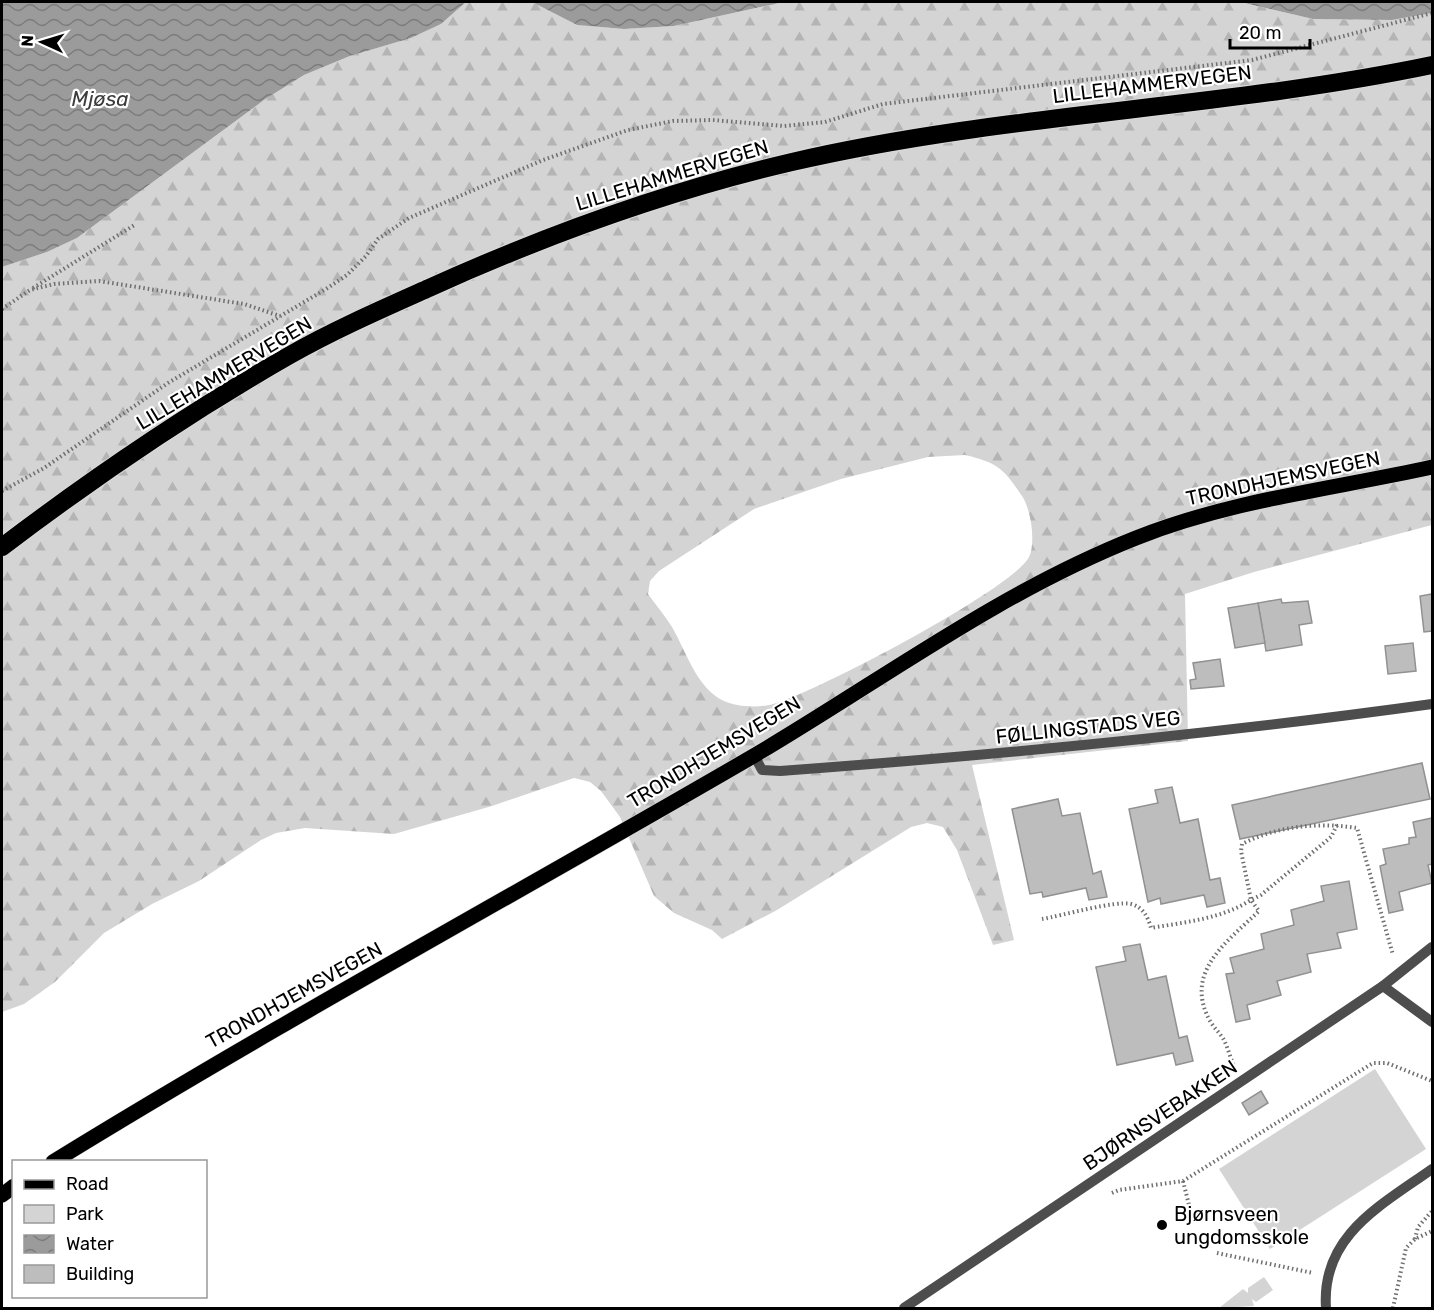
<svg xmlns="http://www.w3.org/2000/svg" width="1434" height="1310" font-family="Rubik,sans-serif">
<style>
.forest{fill:url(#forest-firs);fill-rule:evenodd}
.park{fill:#d4d4d4}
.water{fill:url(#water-waves)}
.building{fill:#bdbdbd;stroke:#919191;stroke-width:1.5}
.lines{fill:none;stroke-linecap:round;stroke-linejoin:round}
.major-casing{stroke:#dbdbdb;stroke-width:16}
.highway-casing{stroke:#dbdbdb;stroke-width:20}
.path{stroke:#6f6f6f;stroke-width:4;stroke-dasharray:1.5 3;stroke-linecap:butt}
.minor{stroke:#4d4d4d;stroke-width:10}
.major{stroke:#000;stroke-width:15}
.highway{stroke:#000;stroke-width:18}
.poi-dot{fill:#000;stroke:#fff;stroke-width:2}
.labels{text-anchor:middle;stroke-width:4.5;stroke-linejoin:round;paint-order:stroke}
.street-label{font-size:20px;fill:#000;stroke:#fff}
.poi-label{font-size:20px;fill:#000;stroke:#fff;text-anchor:start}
.water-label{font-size:21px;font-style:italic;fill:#3c3c3c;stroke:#fff}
</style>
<defs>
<pattern id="forest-firs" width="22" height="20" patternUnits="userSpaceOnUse" patternTransform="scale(1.5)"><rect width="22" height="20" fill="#d4d4d4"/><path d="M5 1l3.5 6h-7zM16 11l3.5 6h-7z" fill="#b4b4b4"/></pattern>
<pattern id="water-waves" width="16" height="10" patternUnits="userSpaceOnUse" patternTransform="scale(1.5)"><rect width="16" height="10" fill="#9b9b9b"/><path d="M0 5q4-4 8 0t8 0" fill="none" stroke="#7c7c7c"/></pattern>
</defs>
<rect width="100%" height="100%" fill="#fff"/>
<path class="forest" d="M466,2H532L577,25L624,29L674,26L784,2H1240L1313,19L1392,20L1432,13V525L1254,572L1185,594L1188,741L972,765L1014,940L993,945L957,850L943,827L927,823L911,827L777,910L722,939L712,930L674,913L654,896L620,817L601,791L590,782L574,778L492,806L394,834L305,828L276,833L261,840L199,881L152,904L104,933L55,982L24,1004L2,1012V267L47,252L77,238L264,100L304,75L350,56L411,38L441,24ZM965,455C998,463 1003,468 1022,496C1031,509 1036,543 1029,557C1013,589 813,694 773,704C760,708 736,707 724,701C697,689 686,651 672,627C665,616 656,605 648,594L650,581L659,571L754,509L841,479L928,457Z"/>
<g class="park">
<polygon points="1375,1069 1426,1149 1270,1249 1219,1169"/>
<polygon points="1264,1277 1273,1290 1256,1302 1252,1299 1254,1306 1219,1308 1243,1289 1248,1293 1248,1288"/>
</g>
<g class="water">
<polygon points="2,2 466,2 441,24 411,38 350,56 304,75 264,100 77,238 47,252 2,267"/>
<polygon points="532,2 784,2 674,26 624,29 577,25"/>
<polygon points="1240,2 1432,2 1432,13 1392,20 1313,19"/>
</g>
<g class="building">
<polygon points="1432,594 1432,631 1424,632 1420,596"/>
<polygon points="1281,599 1282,603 1308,601 1312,623 1299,625 1302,645 1266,651 1258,603"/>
<polygon points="1258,603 1265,643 1235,648 1228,608"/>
<polygon points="1413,643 1416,671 1388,674 1385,646"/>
<polygon points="1220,659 1224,686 1191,689 1190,680 1196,679 1193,663"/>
<polygon points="1422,763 1430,799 1240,839 1232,805"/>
<polygon points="1172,787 1180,823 1198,819 1210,880 1220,878 1225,903 1207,907 1204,895 1161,904 1160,898 1148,902 1129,809 1158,803 1155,790"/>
<polygon points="1058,799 1062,816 1080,813 1093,874 1101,871 1107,897 1089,900 1086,888 1043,897 1042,892 1030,894 1012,809"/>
<polygon points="1432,818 1432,864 1428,865 1432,883 1399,892 1403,910 1389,913 1380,866 1386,864 1383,849 1409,844 1409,838 1416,837 1413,822"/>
<polygon points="1349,881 1357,929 1337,933 1341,948 1307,954 1311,972 1277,981 1281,995 1247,1005 1250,1019 1236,1022 1226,974 1234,973 1230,958 1264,949 1261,934 1294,925 1291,910 1324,901 1321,886"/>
<polygon points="1140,944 1148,980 1166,976 1179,1038 1187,1036 1193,1061 1176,1065 1173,1053 1117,1065 1096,967 1126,961 1123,947"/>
<polygon points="1261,1091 1268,1103 1249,1115 1242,1103"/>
</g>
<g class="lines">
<g class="major-casing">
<g id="major">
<path d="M53,1162C282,1021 518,893 750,758C878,683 997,593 1136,538C1231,500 1333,489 1432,467"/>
<polyline points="2,1195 14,1186"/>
</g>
</g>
<g class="highway-casing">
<path id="highway" d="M2,547C93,478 190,412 290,355C334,330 382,309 429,288C546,235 668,191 792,162C1003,113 1221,109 1432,65"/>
</g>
<g class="path">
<polyline points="33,288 136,224"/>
<polyline points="2,309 30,290 54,284 99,281 244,304 280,316"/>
<polyline points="2,491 44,468 168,383 326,289 347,275 366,256 378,239 409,218 543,160 628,130 673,121 713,120 784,126 825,122 883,104 1252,60 1432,13"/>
<path d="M1337,825L1331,837L1261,895L1251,900L1241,851L1242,844C1277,826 1319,822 1357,828L1393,955"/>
<path d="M1042,919C1061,916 1116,900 1131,904C1143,907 1148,917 1151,928C1185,922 1221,919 1251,900L1259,911C1227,942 1183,972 1210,1021C1214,1028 1220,1033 1224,1040C1228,1048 1230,1057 1234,1066"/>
<polyline points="1183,1181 1193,1221"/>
<polyline points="1112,1193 1119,1190 1183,1181 1373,1063 1387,1063 1432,1081"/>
<polyline points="1415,1239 1418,1227 1432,1211"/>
<polyline points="1217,1253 1313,1273"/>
<polyline points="1393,1308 1406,1248 1415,1239 1432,1231"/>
</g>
<g class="minor">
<path d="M754,755L762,770L780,771C998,755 1215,734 1432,704"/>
<polyline points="1383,986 1432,1022"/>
<polyline points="904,1308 1383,986 1432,947"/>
<path d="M1326,1308C1321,1236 1380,1206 1432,1169"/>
</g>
<use href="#major" class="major"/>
<use href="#highway" class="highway"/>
</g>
<circle class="poi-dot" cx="1162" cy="1225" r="6"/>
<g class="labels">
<g class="street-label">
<text transform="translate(1152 84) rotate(-7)" y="7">LILLEHAMMERVEGEN</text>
<text transform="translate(672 175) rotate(-17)" y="7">LILLEHAMMERVEGEN</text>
<text transform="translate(224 373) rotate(-31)" y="7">LILLEHAMMERVEGEN</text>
<text transform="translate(1283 478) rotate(-12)" y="7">TRONDHJEMSVEGEN</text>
<text transform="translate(1088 727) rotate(-6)" y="7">FØLLINGSTADS VEG</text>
<text transform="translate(714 752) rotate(-31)" y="7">TRONDHJEMSVEGEN</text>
<text transform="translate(294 995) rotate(-29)" y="7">TRONDHJEMSVEGEN</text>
<text transform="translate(1160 1115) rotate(-34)" y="7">BJØRNSVEBAKKEN</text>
</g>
<g class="poi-label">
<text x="1174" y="1221">Bjørnsveen<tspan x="1174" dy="23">ungdomsskole</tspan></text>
</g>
<g class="water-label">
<text x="100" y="106">Mjøsa</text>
</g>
</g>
<rect width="1434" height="1310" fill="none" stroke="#000000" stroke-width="6"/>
<rect x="12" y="1160" width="195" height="138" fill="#ffffff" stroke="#999999" stroke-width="1.5"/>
<rect x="24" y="1180" width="30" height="9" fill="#000000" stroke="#999999" stroke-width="1.5"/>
<text x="66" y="1190" font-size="18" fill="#000000">Road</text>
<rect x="24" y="1205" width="30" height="18" fill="#d4d4d4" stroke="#999999" stroke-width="1.5"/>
<text x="66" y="1220" font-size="18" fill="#000000">Park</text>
<rect x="24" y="1235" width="30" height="18" fill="url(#water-waves)" stroke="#999999" stroke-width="1.5"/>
<text x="66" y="1250" font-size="18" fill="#000000">Water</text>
<rect x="24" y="1265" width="30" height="18" fill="#bdbdbd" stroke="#999999" stroke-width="1.5"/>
<text x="66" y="1280" font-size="18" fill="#000000">Building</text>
<g transform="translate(42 42) rotate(274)" stroke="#ffffff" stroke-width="4.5" paint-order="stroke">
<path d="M0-4.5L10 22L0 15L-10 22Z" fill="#000000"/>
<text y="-9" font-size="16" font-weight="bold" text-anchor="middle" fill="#000000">N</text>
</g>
<path d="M1230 39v9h80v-9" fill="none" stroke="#000000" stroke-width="3"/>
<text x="1239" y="39" font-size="18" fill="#000000" stroke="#ffffff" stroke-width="4.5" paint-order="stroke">20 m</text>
</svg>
